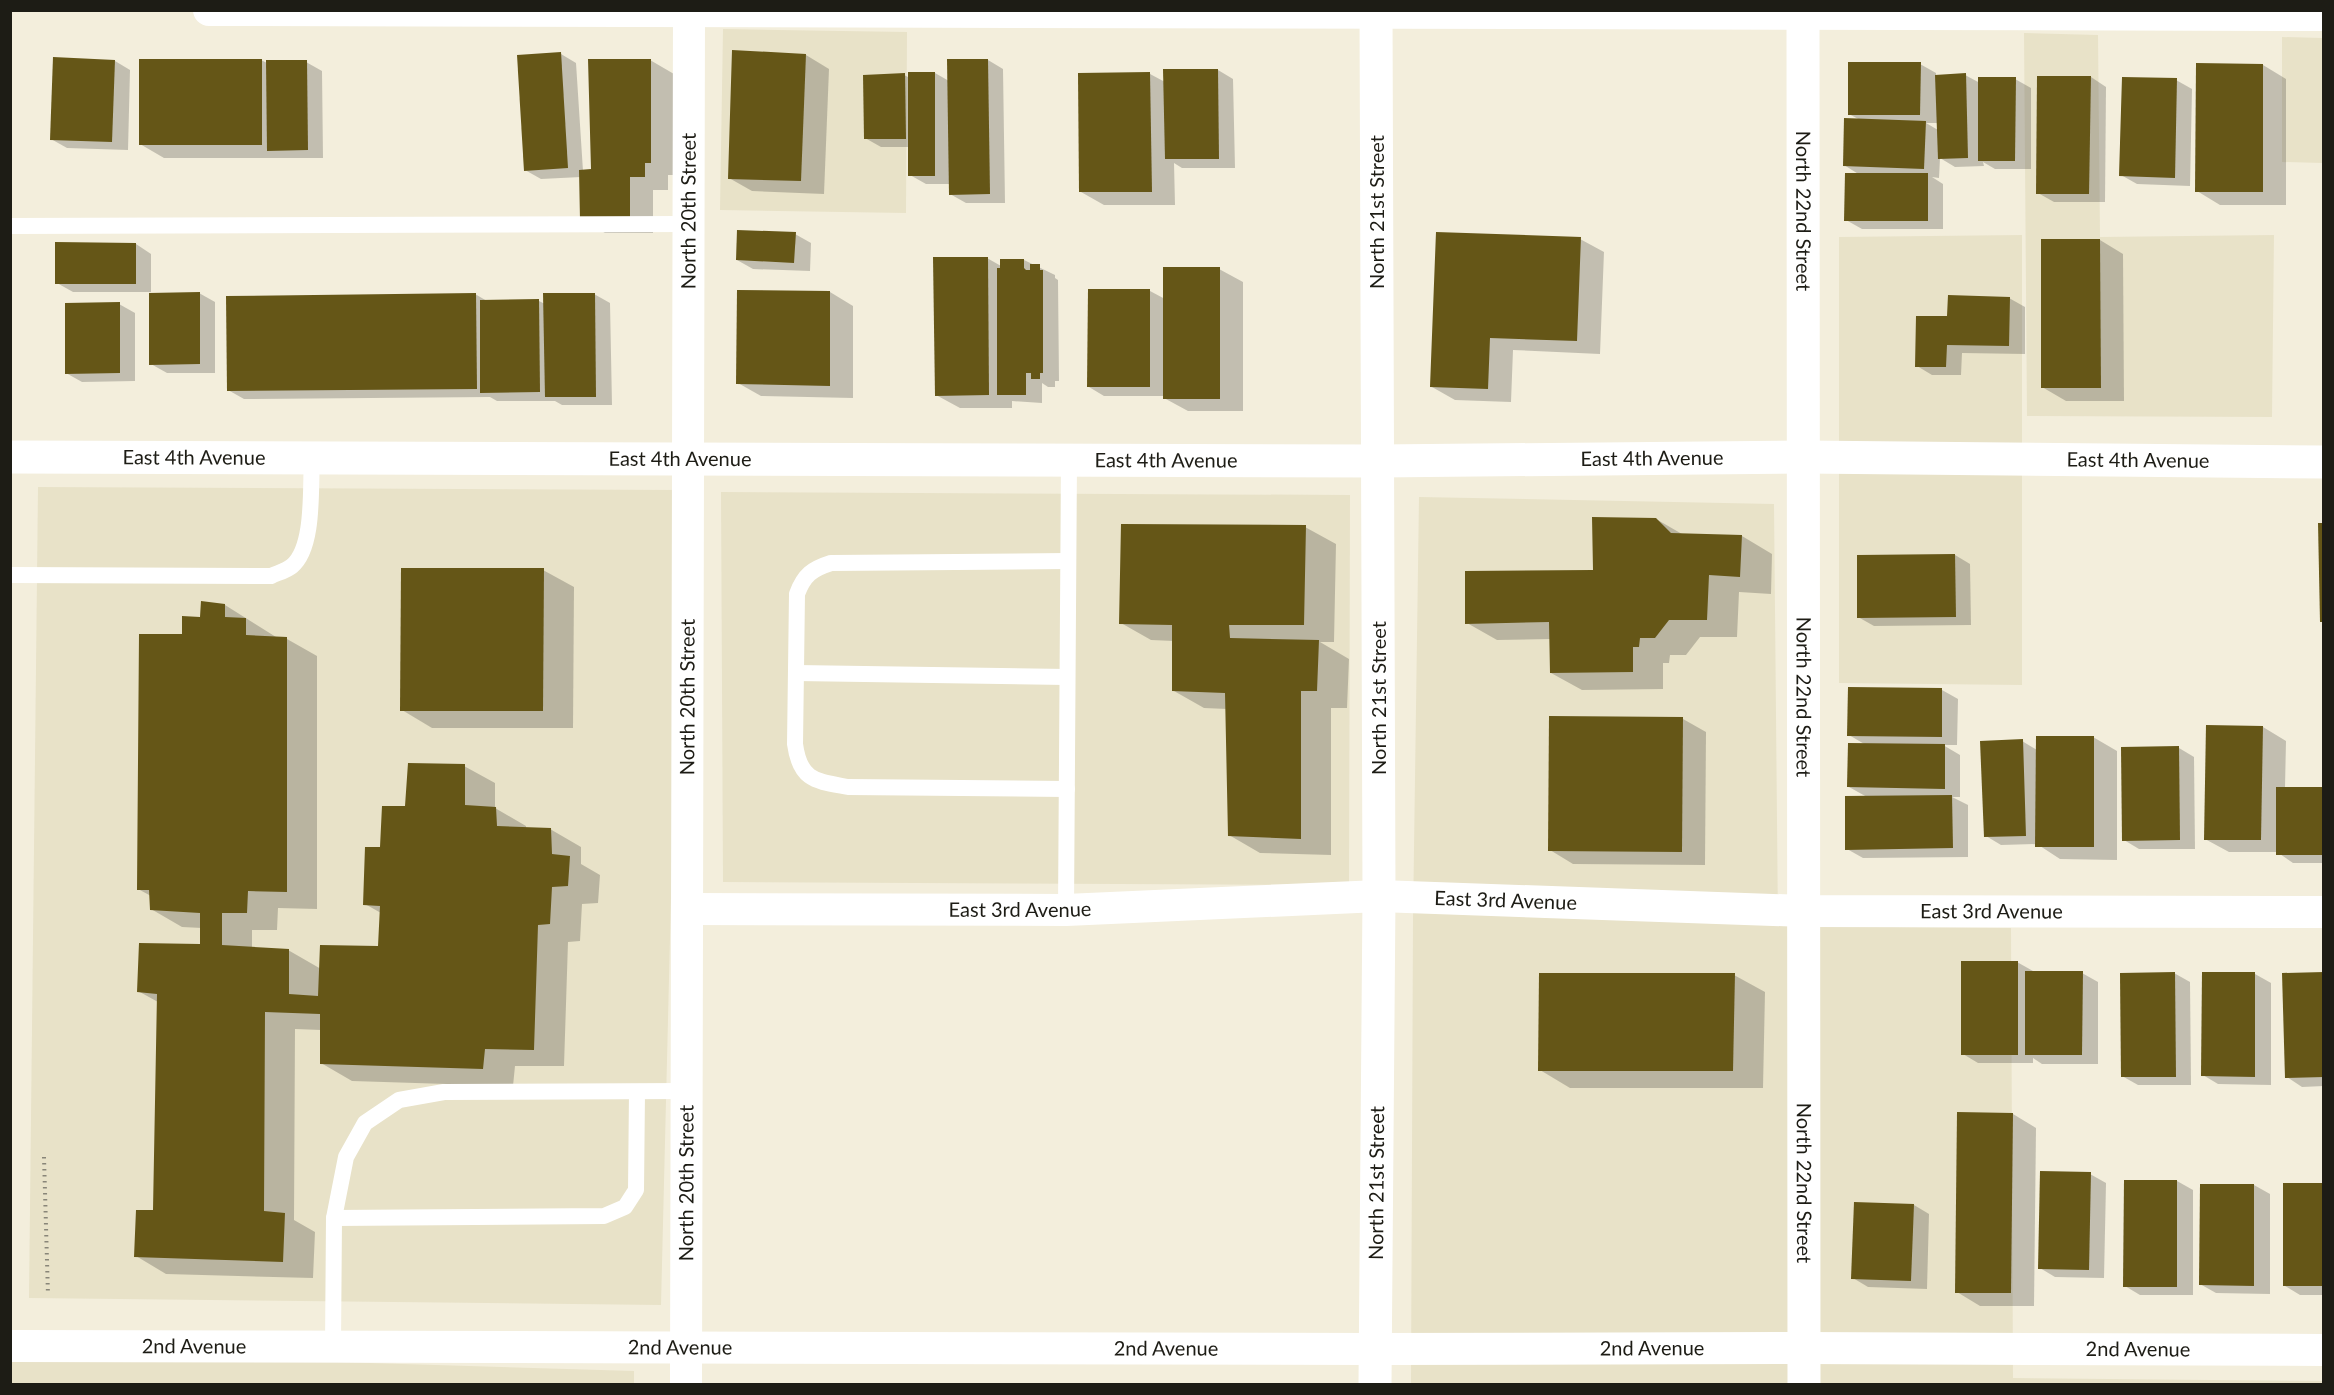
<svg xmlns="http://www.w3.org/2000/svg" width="2334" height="1395" font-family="Lato,sans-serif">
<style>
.built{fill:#e8e2c8}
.shadow{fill:#0003;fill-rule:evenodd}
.building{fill:#655617}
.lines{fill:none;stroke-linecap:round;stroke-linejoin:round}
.path{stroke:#888578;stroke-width:4;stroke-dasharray:1.5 4.5;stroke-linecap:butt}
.lane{stroke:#fff;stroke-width:16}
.street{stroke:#fff;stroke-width:32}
.secondary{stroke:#fff;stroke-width:33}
.primary{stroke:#fff;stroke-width:33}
.labels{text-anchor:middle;stroke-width:6;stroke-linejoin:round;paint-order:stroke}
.street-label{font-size:20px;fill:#1d1c15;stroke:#fff}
</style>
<rect width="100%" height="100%" fill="#f3eedc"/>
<g class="built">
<polygon points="723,29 907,32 906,213 720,210"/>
<polygon points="2024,33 2098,35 2100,237 2274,235 2272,417 2027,416"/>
<polygon points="2282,37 2323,38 2323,163 2282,162"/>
<polygon points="2022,235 2022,685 1839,683 1839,237"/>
<polygon points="38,487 681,490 661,1305 29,1298"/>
<polygon points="721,492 1350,495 1349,885 723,882"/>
<polygon points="1419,497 1774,504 1778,926 2011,928 2013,1378 2323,1381 2323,1384 1411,1384 1413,919"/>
<polygon points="11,1352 634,1371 634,1384 11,1384"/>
</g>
<g class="shadow">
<polygon points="561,54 576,63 583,171 593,171 650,60 674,74 674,175 668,175 668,190 653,190 653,233 605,233 581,219 581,177 541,179 525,170"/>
<polygon points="806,55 829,69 824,194 752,191 729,178"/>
<polygon points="261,60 267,63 306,62 322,71 323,158 164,158 140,144"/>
<polygon points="988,60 1003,69 1005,203 966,203 950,194 950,184 926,184 910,175 910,147 881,147 865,138 904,75 910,78 935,73 949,81"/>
<polygon points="115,61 130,70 128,150 67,148 51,139"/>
<path d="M1920,64L1936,73V76L1965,75L1980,83L2015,79L2031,88V169H1995L1983,162L1984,166L1955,167L1940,158L1939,178L1932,177L1943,184V229H1862L1846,220L1860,175L1844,165L1860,120L1849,114ZM1926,123H1938V130Z"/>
<polygon points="2263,65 2286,79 2286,205 2220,205 2197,191"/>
<polygon points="1218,70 1233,79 1235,168 1182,168 1174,163 1175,205 1104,205 1081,192 1150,74 1165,82"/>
<polygon points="2091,77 2106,87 2105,202 2054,202 2038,193"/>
<polygon points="2176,80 2192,89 2190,186 2137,184 2121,175"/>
<polygon points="795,234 811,243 810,271 753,269 737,260"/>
<polygon points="1580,239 1604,252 1600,354 1513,350 1511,402 1455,400 1432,387"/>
<polygon points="2100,240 2123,254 2124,401 2066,401 2042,387"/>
<polygon points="136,244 151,254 151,292 73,292 57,283"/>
<polygon points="987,258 1001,266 1024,260 1055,275 1055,278 1058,280 1059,381 1055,381 1055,387 1048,387 1042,383 1042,403 1012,401 1012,408 960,408 936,395"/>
<polygon points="1219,269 1243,282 1243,411 1188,411 1164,398 1164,396 1104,396 1089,387 1150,291 1165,299"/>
<polygon points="738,292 830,292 853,306 853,398 761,396 738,383"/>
<polygon points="199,293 215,302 215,373 167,373 151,364"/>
<polygon points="475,294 487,301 539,301 545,304 594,294 610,303 612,405 562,405 555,401 497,401 490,397 244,399 228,390"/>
<polygon points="2009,298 2025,307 2025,354 1962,353 1961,375 1932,375 1917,366 1948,318"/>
<polygon points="119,304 135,313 135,381 82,382 66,373"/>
<polygon points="1656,519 1682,534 1742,536 1772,554 1771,594 1739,592 1737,637 1700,637 1686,655 1670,655 1669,663 1663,663 1663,689 1582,690 1551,673 1551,639 1497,640 1467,623 1594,572"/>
<polygon points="1305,527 1336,544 1334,642 1320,642 1349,659 1347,708 1331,708 1331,855 1260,853 1229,835 1227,709 1204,708 1174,691 1174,641 1151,640 1121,623"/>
<polygon points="1955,555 1970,564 1971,625 1874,626 1858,617"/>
<polygon points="543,570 574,587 573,728 432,728 402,710"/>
<polygon points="225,605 276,637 287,639 317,656 317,909 278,908 277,930 252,930 252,948 288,950 321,969 380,947 381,913 365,904 382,849 406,807 464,766 495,783 495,808 526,826 526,829 550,829 581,847 581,864 600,875 598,903 582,904 580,941 568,942 564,1066 515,1066 513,1086 352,1081 321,1063 321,1030 295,1029 294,1220 315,1232 313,1278 166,1274 136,1256 154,1211 158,1002 138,991 202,946 202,928 182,927 151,909 151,896 138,889 183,636 201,618"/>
<polygon points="1942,690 1958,699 1957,745 1943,745 1960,755 1960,797 1952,797 1968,805 1968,857 1863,858 1847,849 1867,797 1849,787 1866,745 1849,735"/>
<polygon points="1550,718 1683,719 1706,732 1705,865 1573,864 1550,850"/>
<polygon points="2263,727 2286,741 2285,788 2324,788 2324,863 2293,863 2277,852 2229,852 2205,839"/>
<polygon points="2093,737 2117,751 2117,860 2060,859 2037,844 2001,845 1986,836 2022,741 2037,750"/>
<polygon points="2179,748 2194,757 2195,849 2139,849 2124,840"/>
<polygon points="2017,962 2033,971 2082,973 2098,982 2098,1064 2042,1064 2033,1058 2033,1063 1978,1063 1963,1054"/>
<polygon points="2174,973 2190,982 2191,1085 2138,1085 2122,1076"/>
<polygon points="2324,973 2324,1086 2302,1087 2287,1077"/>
<polygon points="2255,974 2271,983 2271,1085 2218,1084 2203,1075"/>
<polygon points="1734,975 1765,992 1763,1088 1570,1088 1540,1070"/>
<polygon points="2013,1114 2036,1128 2034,1306 1980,1306 1957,1292"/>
<polygon points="2090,1174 2106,1183 2104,1278 2055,1277 2040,1268"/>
<polygon points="2177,1181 2193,1190 2193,1295 2140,1295 2125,1286"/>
<polygon points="2254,1185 2270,1194 2270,1294 2216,1293 2200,1284"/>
<polygon points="2324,1185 2324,1295 2300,1295 2285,1286"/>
<polygon points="1914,1205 1929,1214 1927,1289 1868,1287 1853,1278"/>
</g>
<g class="building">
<polygon points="732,50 806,54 801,181 728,179"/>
<polygon points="561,52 568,168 524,171 517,55"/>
<polygon points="53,57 115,60 112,142 50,140"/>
<rect x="139" y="59" width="123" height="86"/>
<polygon points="588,59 651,59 651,163 645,163 645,177 630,177 630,220 580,220 579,170 591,169"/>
<polygon points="947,59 988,59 990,194 949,195"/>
<polygon points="266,60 307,60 308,150 267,151"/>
<polygon points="1848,62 1921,62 1920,115 1848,115"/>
<polygon points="2196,63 2263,64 2263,192 2195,192"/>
<polygon points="1163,69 1218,69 1219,159 1165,159"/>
<rect x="908" y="72" width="27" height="104"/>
<polygon points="1150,72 1152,192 1079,192 1078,73"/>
<polygon points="905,73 906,139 864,139 863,75"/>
<polygon points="1966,73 1968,158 1938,159 1935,75"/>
<polygon points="2037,76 2091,76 2089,194 2036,194"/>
<polygon points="1978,77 2016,77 2015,161 1978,161"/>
<polygon points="2122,77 2177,78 2175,178 2119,176"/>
<polygon points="1844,118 1926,121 1924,169 1843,166"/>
<polygon points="1845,173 1928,173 1928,221 1844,221"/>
<polygon points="737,230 796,232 794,263 736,260"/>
<polygon points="1436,232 1581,237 1577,341 1490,338 1488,389 1430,387"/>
<polygon points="2041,239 2100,239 2101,388 2041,388"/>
<polygon points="55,242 136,243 136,284 55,284"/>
<polygon points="933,257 988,257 989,395 935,396"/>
<polygon points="1000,259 1024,259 1024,268 1026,270 1030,270 1030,264 1040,264 1040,270 1043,270 1043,373 1040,373 1040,379 1031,379 1031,373 1026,373 1026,395 997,395 997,268 1000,268"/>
<rect x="1163" y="267" width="57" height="132"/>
<polygon points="1088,289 1150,289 1150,387 1087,387"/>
<polygon points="737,290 830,291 830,386 736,384"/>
<polygon points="200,292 200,364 149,365 149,293"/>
<polygon points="476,293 477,389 227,391 226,296"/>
<polygon points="543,293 595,293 596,397 545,397"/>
<polygon points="1948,295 2010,297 2009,346 1947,345 1946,367 1915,367 1916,316 1947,316"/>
<polygon points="539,299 540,392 480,393 480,300"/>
<polygon points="120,302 120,373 65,374 65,303"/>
<polygon points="1592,517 1656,518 1671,533 1742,535 1740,577 1709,575 1707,620 1669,620 1655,638 1640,638 1639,647 1633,647 1633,672 1550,673 1549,622 1465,624 1465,571 1593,570"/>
<polygon points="2318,523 2324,523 2324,622 2320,622"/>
<polygon points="1121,524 1306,525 1304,625 1229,625 1230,638 1319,640 1317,691 1301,691 1301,839 1228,836 1225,693 1172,691 1172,625 1119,624"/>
<polygon points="1955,554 1956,617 1857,618 1857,555"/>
<polygon points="401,568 544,568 543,711 400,711"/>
<polygon points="201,601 225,604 225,617 246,618 246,635 287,637 287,892 248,891 247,913 222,913 222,945 289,949 289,994 318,996 320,945 378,946 380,906 363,905 365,847 380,847 382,806 405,806 408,763 465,764 465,805 496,807 497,826 551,828 552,854 570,856 568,886 552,887 550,924 538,925 534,1050 485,1049 483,1069 320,1064 320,1014 265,1012 264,1211 285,1213 283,1262 134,1257 136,1210 153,1210 157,994 137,992 139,943 200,944 200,913 150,910 149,890 137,890 139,634 182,634 182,616 200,617"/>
<polygon points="1848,687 1942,688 1942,737 1847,736"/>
<polygon points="1549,716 1683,717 1682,852 1548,851"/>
<polygon points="2206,725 2263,726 2261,840 2204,840"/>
<polygon points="2036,736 2094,736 2094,847 2035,847"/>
<polygon points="2023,739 2026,836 1984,837 1980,741"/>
<polygon points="1848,743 1945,744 1945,789 1847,787"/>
<polygon points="2179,746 2180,840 2122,841 2121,747"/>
<rect x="2276" y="787" width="48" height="68"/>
<polygon points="1952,795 1953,848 1845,850 1845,796"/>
<rect x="1961" y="961" width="57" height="94"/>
<polygon points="2025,971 2083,971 2082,1055 2025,1055"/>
<polygon points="2175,972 2176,1077 2121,1077 2120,973"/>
<polygon points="2202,972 2255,972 2255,1077 2201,1076"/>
<polygon points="2324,972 2324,1077 2285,1078 2282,973"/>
<polygon points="1539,973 1735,973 1733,1071 1538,1071"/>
<polygon points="1957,1112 2013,1113 2011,1293 1955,1293"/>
<polygon points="2040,1171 2091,1172 2089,1270 2038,1269"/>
<polygon points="2124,1180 2177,1180 2177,1287 2123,1287"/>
<rect x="2283" y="1183" width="41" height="103"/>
<polygon points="2200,1184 2254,1184 2254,1286 2199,1285"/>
<polygon points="1854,1202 1914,1204 1911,1281 1851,1279"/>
</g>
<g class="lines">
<polyline class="path" points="44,1157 48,1295"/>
<g class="lane">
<polyline points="10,226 689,224"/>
<path d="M10,575L271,576C277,573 286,571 292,566C315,547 310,486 312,458"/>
<polyline points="796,673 1067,677"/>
<path d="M1067,789L848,787C816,781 800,781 795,744L797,594C804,575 812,569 831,563L1068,561"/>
<polyline points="1066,910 1069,460"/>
<polyline points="334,1218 604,1216 625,1207 636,1190 637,1092"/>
<polyline points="333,1347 334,1218 346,1157 365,1123 399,1100 444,1092 687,1091"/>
</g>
<g class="street">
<polyline points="209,10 2324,15"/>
<path id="s1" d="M687,909L1066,910L1379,896L1804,911L2324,912"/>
<path id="s2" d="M10,1346L1375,1349L1803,1348L2324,1350"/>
<path id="s3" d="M686,1384L689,10"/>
</g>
<path class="secondary" id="s4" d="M10,457L1379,461L1804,457L2324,462"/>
<g class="primary">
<path id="s5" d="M1803,10L1804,1384"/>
<path id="s6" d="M1375,1384L1379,896L1376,10"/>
</g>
</g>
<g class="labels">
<g class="street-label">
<text dy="7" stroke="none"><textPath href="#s3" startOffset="1173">North 20th Street</textPath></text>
<text transform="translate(1377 212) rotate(-90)" y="7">North 21st Street</text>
<text dy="7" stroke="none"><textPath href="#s5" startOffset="201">North 22nd Street</textPath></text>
<text dy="7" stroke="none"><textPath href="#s4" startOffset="184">East 4th Avenue</textPath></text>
<text dy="7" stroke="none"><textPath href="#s4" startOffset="670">East 4th Avenue</textPath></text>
<text dy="7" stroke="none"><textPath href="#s4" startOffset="1642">East 4th Avenue</textPath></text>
<text dy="7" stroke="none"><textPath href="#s4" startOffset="1156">East 4th Avenue</textPath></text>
<text dy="7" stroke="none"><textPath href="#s4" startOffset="2128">East 4th Avenue</textPath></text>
<text dy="7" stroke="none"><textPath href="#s3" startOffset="687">North 20th Street</textPath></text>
<text transform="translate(1379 698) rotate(-90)" y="7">North 21st Street</text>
<text dy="7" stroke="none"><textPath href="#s5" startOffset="687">North 22nd Street</textPath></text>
<text dy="7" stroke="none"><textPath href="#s1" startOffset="819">East 3rd Avenue</textPath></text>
<text dy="7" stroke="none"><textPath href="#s1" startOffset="333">East 3rd Avenue</textPath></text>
<text dy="7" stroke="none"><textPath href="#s1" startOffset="1305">East 3rd Avenue</textPath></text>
<text dy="7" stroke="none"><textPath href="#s3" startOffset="201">North 20th Street</textPath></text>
<text dy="7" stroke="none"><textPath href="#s6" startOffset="201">North 21st Street</textPath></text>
<text dy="7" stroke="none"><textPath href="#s5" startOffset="1173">North 22nd Street</textPath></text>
<text dy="7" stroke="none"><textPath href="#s2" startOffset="184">2nd Avenue</textPath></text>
<text dy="7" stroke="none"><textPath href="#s2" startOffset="670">2nd Avenue</textPath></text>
<text dy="7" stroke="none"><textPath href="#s2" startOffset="1642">2nd Avenue</textPath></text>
<text dy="7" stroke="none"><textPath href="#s2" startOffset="1156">2nd Avenue</textPath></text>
<text dy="7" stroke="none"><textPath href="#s2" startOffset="2128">2nd Avenue</textPath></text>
</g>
</g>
<rect width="2334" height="1395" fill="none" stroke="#1d1c15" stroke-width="24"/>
</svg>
